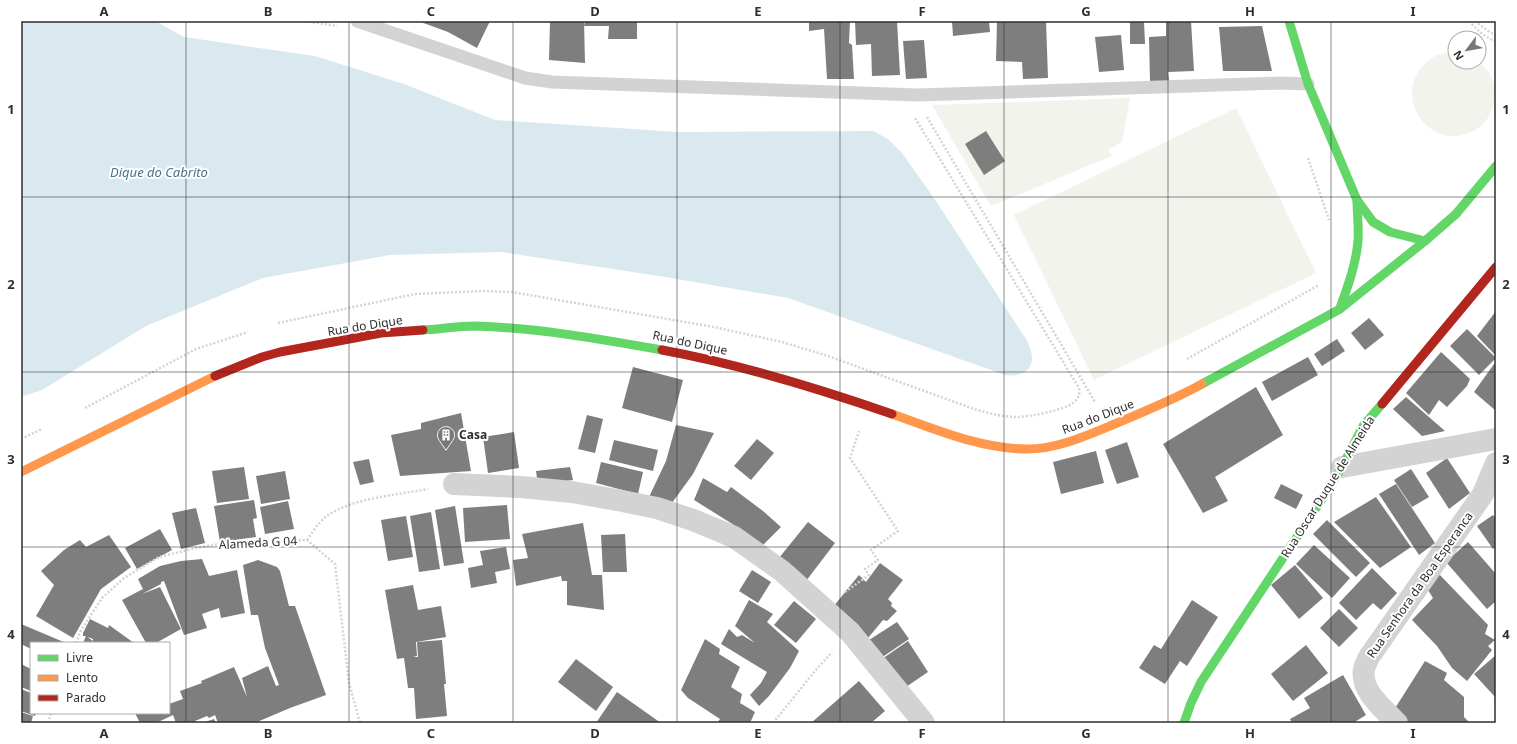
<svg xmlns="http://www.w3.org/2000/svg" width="1517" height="744" font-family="'Noto Sans',sans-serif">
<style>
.green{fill:#f1f3ec}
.water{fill:#dae9f0}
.building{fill:#7e7e7e}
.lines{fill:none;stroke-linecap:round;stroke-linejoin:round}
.path{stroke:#d3d3d3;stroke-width:2.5;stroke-dasharray:2 2;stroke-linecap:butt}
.lane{stroke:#d3d3d3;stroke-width:13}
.street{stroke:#d3d3d3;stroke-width:22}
.fast{stroke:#63d668;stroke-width:9}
.slow{stroke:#ff974d;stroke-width:9}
.jam{stroke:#b3261e;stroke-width:9}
.grid{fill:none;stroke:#2e2e2e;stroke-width:1;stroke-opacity:0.55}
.labels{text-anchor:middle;stroke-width:4;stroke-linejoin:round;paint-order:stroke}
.street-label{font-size:12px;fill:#2e2e2e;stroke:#fff}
.poi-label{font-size:12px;font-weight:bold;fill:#2e2e2e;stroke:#fff;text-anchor:start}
.water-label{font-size:13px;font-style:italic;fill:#42748a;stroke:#fff}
.neatline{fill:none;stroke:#2e2e2e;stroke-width:1.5}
.grid-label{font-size:13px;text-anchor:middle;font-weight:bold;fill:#2e2e2e}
</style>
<rect width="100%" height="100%" fill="#fff"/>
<g class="green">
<path d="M1446,53H1455V62H1479C1491,71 1498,87 1494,102C1491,115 1485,125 1473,131C1426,155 1387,87 1432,58C1436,55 1442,54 1446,53Z"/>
<polygon points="1130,98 1122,142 1108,150 1112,156 991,206 932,105"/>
<polygon points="1236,108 1316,273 1094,380 1014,215"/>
</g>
<path class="water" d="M21,21H155L184,37L315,56L404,84L495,120L678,132L873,131L888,139L902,153L936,201L1026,339C1029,345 1032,352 1032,359C1031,373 1017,377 1005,375L788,298L665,277L501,252L390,255L263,278L146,326L42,390L21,397Z"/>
<g class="building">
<polygon points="418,21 490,21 477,48 448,32"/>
<polygon points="550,21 584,21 585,63 549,60"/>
<polygon points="585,21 637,21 637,39 608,39 609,26 584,26"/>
<polygon points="809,21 850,21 849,43 852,45 854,79 827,79 824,29 809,31"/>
<polygon points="855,21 897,21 900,75 872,76 871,44 856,45"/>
<polygon points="952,21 989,21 990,32 953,36"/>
<polygon points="997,21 1046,21 1048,78 1023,79 1022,62 996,61"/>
<polygon points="1130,21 1144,21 1145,44 1130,44"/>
<polygon points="1166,21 1191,21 1194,71 1168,72 1169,81 1150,81 1149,37 1166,36"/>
<polygon points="1262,26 1272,71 1223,71 1219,27"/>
<polygon points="1121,35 1124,70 1099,72 1095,37"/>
<polygon points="924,40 927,78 906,79 903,41"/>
<polygon points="986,131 1005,161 984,175 965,144"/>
<polygon points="1496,311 1496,356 1477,336"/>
<polygon points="1369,318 1384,335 1365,350 1351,333"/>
<polygon points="1467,329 1496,358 1479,375 1450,346"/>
<polygon points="1337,339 1345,351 1322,366 1314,354"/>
<polygon points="1441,352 1470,379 1467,386 1447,407 1439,400 1429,415 1406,393"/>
<polygon points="1308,357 1318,375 1272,401 1262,382"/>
<polygon points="1494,364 1496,365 1496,411 1474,392"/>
<polygon points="633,367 683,380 672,422 622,408"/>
<polygon points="1256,387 1283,435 1215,477 1228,501 1203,513 1163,444"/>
<polygon points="1406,397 1445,431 1422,436 1393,409"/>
<polygon points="461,413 471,471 400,476 391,435 421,429 421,423"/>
<polygon points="587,415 603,419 595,453 578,449"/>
<polygon points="676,425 714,433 693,474 669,507 649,497 666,461"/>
<polygon points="514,432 519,468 488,473 483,437"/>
<polygon points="757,439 774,453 751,480 734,466"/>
<polygon points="614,440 658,450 653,471 609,460"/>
<polygon points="1127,442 1139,477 1117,484 1105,450"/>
<polygon points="1096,451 1104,483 1061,494 1053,462"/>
<polygon points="1447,458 1470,493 1449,509 1426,473"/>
<polygon points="369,459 374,482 360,485 353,462"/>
<polygon points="601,462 643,472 638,494 596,483"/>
<polygon points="244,467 249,499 217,503 212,471"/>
<polygon points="570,467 573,480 538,485 536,471"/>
<polygon points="1411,469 1429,497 1412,507 1394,480"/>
<polygon points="285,471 290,499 261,504 256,476"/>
<polygon points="703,478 727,492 731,487 763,511 781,527 758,550 734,525 694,500"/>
<polygon points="1281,484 1303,495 1296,509 1274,498"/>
<polygon points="1396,484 1435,543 1419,555 1379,494"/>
<polygon points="1376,497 1411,547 1380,568 1334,522"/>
<polygon points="254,500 257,518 253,519 256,537 220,542 214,506"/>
<polygon points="288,501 294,529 265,534 260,507"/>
<polygon points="507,505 510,539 465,542 463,508"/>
<polygon points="455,506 464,563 444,566 435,510"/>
<polygon points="196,508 205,543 181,549 172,513"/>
<polygon points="431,512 440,569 419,572 410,516"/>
<polygon points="1493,515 1496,519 1496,547 1493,549 1477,526"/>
<polygon points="406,516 413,557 388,561 381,520"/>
<polygon points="1327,520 1370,563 1356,577 1313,534"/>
<polygon points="808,522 835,543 806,581 779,558"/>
<polygon points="583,523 592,575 602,575 604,610 567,605 567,581 562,581 561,576 516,586 513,560 528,558 522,534"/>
<polygon points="160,529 172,550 137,569 125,548"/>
<polygon points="625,534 627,572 603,572 601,535"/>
<polygon points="109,535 131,567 101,589 73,638 36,616 54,585 41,571 64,550 80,540 86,547"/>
<polygon points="1468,542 1496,574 1496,601 1487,609 1446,562"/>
<polygon points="1314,545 1350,578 1332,598 1296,564"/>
<polygon points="506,547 510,569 495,572 497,583 471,588 468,568 483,565 480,551"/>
<polygon points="202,559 209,576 237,570 245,613 221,618 219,608 202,614 207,628 184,635 164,581 161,582 161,584 142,594 160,587 181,629 156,643 146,643 122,600 143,589 138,579 160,566 181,561"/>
<polygon points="258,560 277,567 280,571 289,606 295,606 326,695 290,708 257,722 258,723 218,723 215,715 209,718 207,716 195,721 196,723 176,723 173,715 156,723 140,723 135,713 169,713 169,704 183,699 180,691 202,683 201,681 234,667 247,697 242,678 268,666 276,686 279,685 265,648 258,615 251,615 250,609 243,565"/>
<polygon points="880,563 903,580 888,599 892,603 891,606 897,611 887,621 883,620 868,638 833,607 859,575 866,582"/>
<polygon points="1295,565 1323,598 1299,619 1271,585"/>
<polygon points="1372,568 1397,593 1381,610 1373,603 1356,620 1339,603"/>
<polygon points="752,570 771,582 758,603 739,591"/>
<polygon points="1438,573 1488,625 1485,634 1495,640 1488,646 1492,650 1467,681 1452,668 1437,646 1412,620 1433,598 1428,590"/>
<polygon points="413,585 418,610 441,606 446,637 416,642 417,656 413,657 418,657 417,642 442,640 446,684 444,684 447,716 416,719 414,688 408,688 404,658 397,659 385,590"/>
<polygon points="749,600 773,614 767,622 799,651 790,668 769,696 759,706 750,695 761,683 767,672 721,644 729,629 737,637 742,635 755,643 735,626"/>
<polygon points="1192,600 1218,617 1187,666 1180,661 1165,684 1139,668 1154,645 1161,649"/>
<polygon points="794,601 816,619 796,643 774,625"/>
<polygon points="1339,609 1358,628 1339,647 1320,628"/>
<polygon points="90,619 108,628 109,625 134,643 83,643 86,636 93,641 93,639 85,636 83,636 83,633"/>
<polygon points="897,622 909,639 878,660 866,642"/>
<polygon points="21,624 66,643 31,643 31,649 21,644"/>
<polygon points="705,639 720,649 719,654 740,667 731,687 742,694 740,703 755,712 750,723 717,723 720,719 688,698 681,690"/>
<polygon points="908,641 928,672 903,689 882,659"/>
<polygon points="1306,645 1328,673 1293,701 1271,674"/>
<polygon points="1496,655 1496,698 1474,674"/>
<polygon points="576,659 613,687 596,711 558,682"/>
<polygon points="1425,661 1447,673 1444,680 1464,697 1464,717 1470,723 1404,723 1392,713"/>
<polygon points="21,664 31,669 31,691 21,687"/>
<polygon points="1343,675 1366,715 1353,723 1292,723 1290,719 1310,708 1304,698"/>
<polygon points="859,681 885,711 871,723 811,723"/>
<polygon points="21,689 31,693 31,713 36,713 35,716 21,711"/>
<polygon points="617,692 661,723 596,723"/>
<polygon points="21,712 33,716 31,723 21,723"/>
<polygon points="214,719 216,723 202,723"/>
</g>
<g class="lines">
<g class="path">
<polyline points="305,21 337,26"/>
<path d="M1469,21C1477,30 1485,37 1496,42"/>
<polyline points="1475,21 1488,31 1496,35"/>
<polyline points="927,117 1095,402"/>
<polyline points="1308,158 1329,220"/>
<path d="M278,323L415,294L482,291L512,292L714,327L782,342L825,355L974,409C988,413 1002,417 1017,417C1029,417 1066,410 1074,402C1079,398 1080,394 1079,388L915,118"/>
<polyline points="1187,359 1319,285"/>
<polyline points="85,408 196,349 248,332"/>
<polyline points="21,439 42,429"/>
<path d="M307,540C313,532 318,522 327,516C352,498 397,495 428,489"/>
<polyline points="845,592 869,575 865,569 878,560 871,550 898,531 850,458 859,431"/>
<polyline points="76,643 80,632 102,598 124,578 159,557 196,548 219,544 307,540 335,564 349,683 360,723"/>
<polyline points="48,723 51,713"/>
<polyline points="773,723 815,671 832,652"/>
</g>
<polyline class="lane" points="357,21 525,78 552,82 918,95 1282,83 1308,84"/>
<g class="street">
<polyline points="1342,467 1496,439"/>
<polyline points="454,484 521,487 572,492 617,500 657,508 693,520 734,537 782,571 850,632 924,723"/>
<path d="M1397,723C1383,708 1360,691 1364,669C1365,665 1367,661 1369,657L1483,494L1496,463"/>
</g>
<g class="fast">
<polyline points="1289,21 1308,84 1357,200 1373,222 1390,232 1425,241"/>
<path d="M1340,308C1348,286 1356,264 1358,241C1359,227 1357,214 1357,200"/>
<path d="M423,330C440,329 458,326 475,326C538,328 600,339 662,350"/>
<polyline points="1202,384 1340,309 1425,241 1456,214 1496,166"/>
<polyline points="1184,723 1191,703 1201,682 1320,502 1342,467 1363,426 1382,404"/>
</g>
<g class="slow">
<path d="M892,414C935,429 980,449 1027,449C1058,449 1088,435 1117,423C1146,411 1175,399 1202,384"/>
<polyline points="21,472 215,376"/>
</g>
<g class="jam">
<path d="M662,350C739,364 817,388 892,414"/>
<polyline points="215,376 262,357 280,352 381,333 423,330"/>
<polyline points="1382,404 1496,267"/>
</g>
</g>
<path class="grid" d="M186,21V723M349,21V723M513,21V723M677,21V723M840,21V723M1004,21V723M1168,21V723M1331,21V723M21,197H1496M21,372H1496M21,547H1496"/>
<defs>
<g id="building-pin" transform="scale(0.9)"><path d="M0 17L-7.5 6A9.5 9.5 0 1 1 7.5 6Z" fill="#777" stroke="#fff"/><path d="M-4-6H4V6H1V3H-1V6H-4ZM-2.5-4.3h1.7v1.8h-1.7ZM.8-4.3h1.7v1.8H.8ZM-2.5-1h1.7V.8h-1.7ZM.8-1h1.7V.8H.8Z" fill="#fff"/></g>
</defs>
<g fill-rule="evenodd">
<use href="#building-pin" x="446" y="435"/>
</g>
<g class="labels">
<g class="street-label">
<text transform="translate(365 326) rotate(-9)" y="4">Rua do Dique</text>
<text transform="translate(690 343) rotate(12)" y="4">Rua do Dique</text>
<text transform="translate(1098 417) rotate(-21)" y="4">Rua do Dique</text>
<text transform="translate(1328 487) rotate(-58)" y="4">Rua Oscar Duque de Almeida</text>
<text transform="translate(258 543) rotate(-3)" y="4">Alameda G 04</text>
<text transform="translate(1420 585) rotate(-55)" y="4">Rua Senhora da Boa Esperanca</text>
</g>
<g class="poi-label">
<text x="459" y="439">Casa</text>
</g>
<g class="water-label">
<text x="159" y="177">Dique do Cabrito</text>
</g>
</g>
<rect width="1517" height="744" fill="none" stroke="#ffffff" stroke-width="44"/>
<rect x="30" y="642" width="140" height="72" fill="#ffffff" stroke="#ababab"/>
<rect x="38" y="655" width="20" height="6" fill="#63d668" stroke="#ababab"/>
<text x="66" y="662" font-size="12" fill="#2e2e2e">Livre</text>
<rect x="38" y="675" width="20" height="6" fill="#ff974d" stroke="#ababab"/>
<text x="66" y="682" font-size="12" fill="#2e2e2e">Lento</text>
<rect x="38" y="695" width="20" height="6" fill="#b3261e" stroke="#ababab"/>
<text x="66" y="702" font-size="12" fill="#2e2e2e">Parado</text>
<g transform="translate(1467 50) rotate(238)"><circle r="19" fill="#ffffff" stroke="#ababab"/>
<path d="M0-3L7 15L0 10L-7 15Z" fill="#777777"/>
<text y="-6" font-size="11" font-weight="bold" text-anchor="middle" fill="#2e2e2e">N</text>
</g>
<rect x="22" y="22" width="1473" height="700" class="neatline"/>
<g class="grid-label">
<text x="104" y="16">A</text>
<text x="268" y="16">B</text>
<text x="431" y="16">C</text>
<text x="595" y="16">D</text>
<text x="758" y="16">E</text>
<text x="922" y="16">F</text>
<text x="1086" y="16">G</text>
<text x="1250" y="16">H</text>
<text x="1413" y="16">I</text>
<text x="11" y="114">1</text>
<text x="1506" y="114">1</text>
<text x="11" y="289">2</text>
<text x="1506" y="289">2</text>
<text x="11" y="464">3</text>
<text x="1506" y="464">3</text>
<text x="11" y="639">4</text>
<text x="1506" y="639">4</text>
<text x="104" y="738">A</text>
<text x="268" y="738">B</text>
<text x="431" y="738">C</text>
<text x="595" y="738">D</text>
<text x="758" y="738">E</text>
<text x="922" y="738">F</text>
<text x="1086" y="738">G</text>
<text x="1250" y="738">H</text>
<text x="1413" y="738">I</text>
</g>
</svg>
